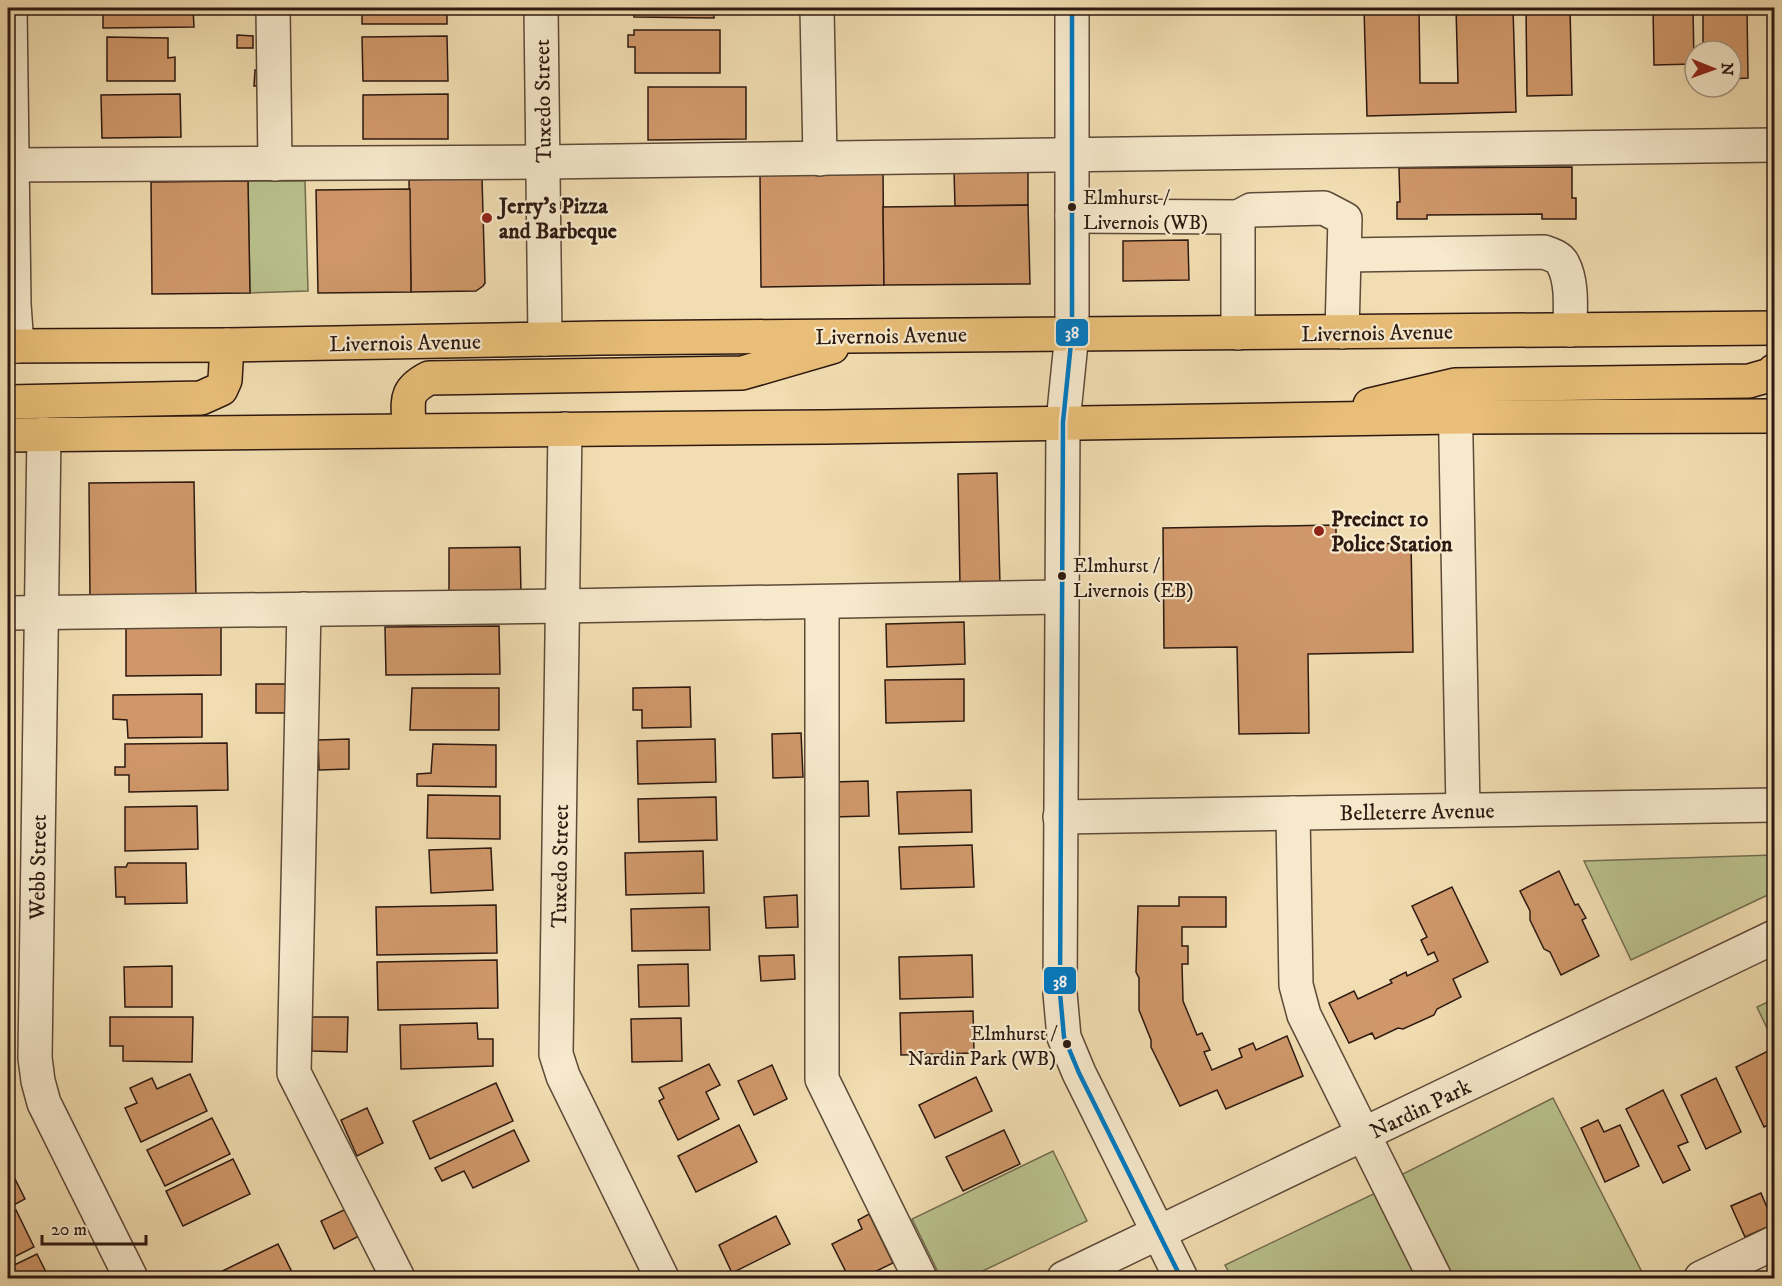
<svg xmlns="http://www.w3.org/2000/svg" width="1782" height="1286" font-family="'IM FELL DW Pica',serif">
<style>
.green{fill:#b9c18d;stroke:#736d4f;stroke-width:1.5}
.building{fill:#d0986a;stroke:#2d1911;stroke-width:1.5}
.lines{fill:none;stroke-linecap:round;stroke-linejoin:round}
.minor-casing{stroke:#5e4a39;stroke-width:36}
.major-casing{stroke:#2d1911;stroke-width:36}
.minor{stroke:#f6e9cc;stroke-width:33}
.major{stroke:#e8be78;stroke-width:33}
.bus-1-casing{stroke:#f6e9cc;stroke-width:9}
.bus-1{stroke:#0079c2;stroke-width:4.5}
.bus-dot{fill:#2d1911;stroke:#f6e9cc;stroke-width:2}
.poi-dot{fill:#8f2418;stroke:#f6e9cc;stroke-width:2}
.labels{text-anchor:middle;stroke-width:4.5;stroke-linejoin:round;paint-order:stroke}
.bus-label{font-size:20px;fill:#2d1911;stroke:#f6e9cc;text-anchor:start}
.street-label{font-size:22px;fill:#2d1911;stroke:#f6e9cc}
.poi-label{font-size:22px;font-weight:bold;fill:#2d1911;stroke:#f6e9cc;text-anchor:start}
.line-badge{stroke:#f6e9cc;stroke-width:2}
.badge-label{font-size:16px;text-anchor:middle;font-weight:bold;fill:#fff}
</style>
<rect width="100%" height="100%" fill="#f1ddb1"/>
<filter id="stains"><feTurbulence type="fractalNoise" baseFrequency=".00333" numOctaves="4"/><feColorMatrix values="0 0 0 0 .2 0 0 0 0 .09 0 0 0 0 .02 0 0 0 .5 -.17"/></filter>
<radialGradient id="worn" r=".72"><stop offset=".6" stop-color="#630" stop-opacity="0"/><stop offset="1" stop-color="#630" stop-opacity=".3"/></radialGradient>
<g class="green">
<polygon points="248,181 305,181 308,291 250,293"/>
<polygon points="1774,855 1774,892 1631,960 1584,861"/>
<polygon points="1774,999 1774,1043 1757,1007"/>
<polygon points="1553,1098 1645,1278 1446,1278 1395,1178"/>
<polygon points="1053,1151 1087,1221 968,1278 941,1278 912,1219"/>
<polygon points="1388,1187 1432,1278 1232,1278 1225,1265"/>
</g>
<g class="building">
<polygon points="103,8 193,8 194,27 103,28"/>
<rect x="362" y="8" width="85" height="16"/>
<polygon points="634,8 714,8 714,18 634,17"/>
<polygon points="1364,8 1419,8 1420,83 1458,83 1456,8 1513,8 1516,112 1367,116"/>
<polygon points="1526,8 1570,8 1572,95 1527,96"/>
<polygon points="1653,8 1693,8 1694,64 1654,65"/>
<polygon points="1703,8 1747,8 1748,78 1731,79 1731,51 1703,51"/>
<polygon points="634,30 720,30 720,73 635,73 635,47 628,47 628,35 634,35"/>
<polygon points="237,35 253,36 253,48 237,48"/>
<polygon points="447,36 448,81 363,81 362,37"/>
<polygon points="107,37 168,38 168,58 175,57 175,81 107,81"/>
<polygon points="255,70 263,70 263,86 254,86"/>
<polygon points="648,87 746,87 746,139 648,140"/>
<polygon points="180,94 181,137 102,138 101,95"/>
<polygon points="448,94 448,139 363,139 363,95"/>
<polygon points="1572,167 1572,198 1576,198 1576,219 1542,219 1542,214 1427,215 1427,219 1397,219 1397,202 1400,202 1399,168"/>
<polygon points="954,170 1028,170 1028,205 955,206"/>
<polygon points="883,171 884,285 761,287 760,173"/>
<polygon points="482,178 485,283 483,286 476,291 411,292 409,180"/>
<polygon points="248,181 250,293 152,294 151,182"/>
<polygon points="410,189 411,292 318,293 316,190"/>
<polygon points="1028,205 1030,284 884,285 883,207"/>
<polygon points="1188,240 1189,280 1123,281 1123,241"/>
<polygon points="997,473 1000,585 960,586 958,474"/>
<polygon points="194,482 196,599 90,600 89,483"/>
<polygon points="1336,525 1336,545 1411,543 1413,652 1308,654 1309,733 1239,734 1237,647 1164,648 1163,528"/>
<polygon points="520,547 521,594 449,595 449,548"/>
<polygon points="964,622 965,664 887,667 886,624"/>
<polygon points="221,623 221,675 126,676 126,624"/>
<polygon points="499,626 500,674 386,675 385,627"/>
<polygon points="964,679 964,721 886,723 885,680"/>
<rect x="256" y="684" width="31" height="29"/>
<polygon points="690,687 691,727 642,728 642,710 633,710 633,688"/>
<polygon points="412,688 499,688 499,730 410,730"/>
<polygon points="202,694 202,737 128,738 127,720 113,719 113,695"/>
<polygon points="801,733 803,777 773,778 772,734"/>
<polygon points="349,739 349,769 319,770 318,740"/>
<polygon points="715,739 716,782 638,784 637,741"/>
<polygon points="227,743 228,790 129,792 129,775 115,775 115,767 125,767 125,744"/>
<polygon points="433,744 496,745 496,787 417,786 417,774 431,773"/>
<polygon points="868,781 869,816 833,817 832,782"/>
<polygon points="971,790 972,832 899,834 897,792"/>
<polygon points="428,795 500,796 500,839 427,838"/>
<polygon points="716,797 717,840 639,842 638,799"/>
<polygon points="197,806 198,849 125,851 125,807"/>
<polygon points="972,845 974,887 901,889 899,847"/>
<polygon points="491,848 493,890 431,893 429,850"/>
<polygon points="703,851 704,893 626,895 625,853"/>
<polygon points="128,863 186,863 187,903 125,904 125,897 116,897 115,867 126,867"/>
<polygon points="1559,871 1575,905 1578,904 1586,918 1582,920 1599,956 1561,975 1550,952 1544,949 1530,920 1530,911 1520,891"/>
<polygon points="1452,887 1488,962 1453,979 1461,997 1437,1009 1434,1015 1403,1029 1398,1028 1375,1039 1372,1033 1349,1043 1329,1003 1354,991 1358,999 1392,983 1390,980 1406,972 1407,976 1438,961 1434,952 1428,955 1421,940 1427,937 1412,906"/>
<polygon points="797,895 798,927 766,928 764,897"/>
<polygon points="1179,897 1226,897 1226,927 1182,927 1182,946 1188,946 1188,964 1182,964 1183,1001 1197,1035 1202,1033 1210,1050 1204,1052 1212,1070 1242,1057 1239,1049 1253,1043 1256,1050 1287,1036 1303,1076 1226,1109 1217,1090 1180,1106 1151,1047 1151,1040 1139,1010 1139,978 1136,972 1138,906 1179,906"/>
<polygon points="496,905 497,953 377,955 376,907"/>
<polygon points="709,907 710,950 632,951 631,909"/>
<polygon points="794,955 795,979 761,981 759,956"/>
<polygon points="972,955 973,997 900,999 899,957"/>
<polygon points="497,960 498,1008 378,1010 377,962"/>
<polygon points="688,964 689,1006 639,1007 638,965"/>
<polygon points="172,966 172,1007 125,1007 124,967"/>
<polygon points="973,1011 974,1053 901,1055 900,1013"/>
<polygon points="110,1017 193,1017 192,1062 123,1061 123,1046 110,1046"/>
<polygon points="312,1017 348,1017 347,1052 312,1051"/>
<polygon points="681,1018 682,1061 632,1062 631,1019"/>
<polygon points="477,1023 478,1039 493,1039 493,1066 401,1069 400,1025"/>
<polygon points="1772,1049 1774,1054 1774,1122 1764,1127 1736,1067"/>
<polygon points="709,1064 720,1085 706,1092 719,1119 678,1140 659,1101 664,1098 659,1088"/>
<polygon points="772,1065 787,1099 754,1115 738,1081"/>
<polygon points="190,1074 207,1111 141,1142 125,1108 137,1103 130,1088 152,1078 157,1089"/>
<polygon points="976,1077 992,1111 935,1138 919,1105"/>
<polygon points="1716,1078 1741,1132 1706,1149 1681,1095"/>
<polygon points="496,1083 513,1121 430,1159 413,1121"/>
<polygon points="1663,1090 1688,1142 1678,1146 1690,1170 1663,1183 1626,1109"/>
<polygon points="367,1108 383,1143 357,1156 341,1120"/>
<polygon points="212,1118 230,1154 165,1186 147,1150"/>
<polygon points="1598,1120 1604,1132 1620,1125 1639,1166 1605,1182 1581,1128"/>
<polygon points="739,1125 757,1162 696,1192 678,1156"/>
<polygon points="514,1130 529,1161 473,1188 464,1171 442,1181 435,1168"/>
<polygon points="1004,1130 1020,1164 963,1191 946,1157"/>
<polygon points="233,1159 250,1194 183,1226 166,1191"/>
<polygon points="8,1165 25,1199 8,1208"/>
<polygon points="1761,1193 1774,1224 1745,1237 1731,1206"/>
<polygon points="350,1207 363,1234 334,1249 321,1221"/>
<polygon points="16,1210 34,1247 8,1260 8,1214"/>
<polygon points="869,1214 893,1263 862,1278 849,1278 832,1244 862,1229 858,1220"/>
<polygon points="776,1216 790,1244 732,1273 719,1245"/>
<polygon points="278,1244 295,1278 208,1278"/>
<polygon points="37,1254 49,1278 8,1278 8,1268"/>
</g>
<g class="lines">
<g class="minor-casing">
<g id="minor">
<polyline points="10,8 14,304 17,346"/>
<polyline points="273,8 275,164"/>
<polyline points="541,8 545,339"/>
<polyline points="817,8 820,159"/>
<polyline points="1072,8 1072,333 1063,422 1060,993 1064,1037 1079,1073 1181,1278"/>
<polyline points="8,165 543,162 1774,145"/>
<polyline points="1072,216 1238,217 1238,333"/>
<polyline points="1238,217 1251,210 1324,208 1345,219 1342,332"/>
<path d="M1345,255L1544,252C1550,254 1560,257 1563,264C1573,283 1570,310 1570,330"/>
<polyline points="1455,389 1463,810"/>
<polyline points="565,429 556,1054 563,1076 662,1278"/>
<polyline points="44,434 35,1058 38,1081 44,1103 131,1278"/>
<polyline points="822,602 822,1079 920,1278"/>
<polyline points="304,609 294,1073 398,1278"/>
<polyline points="8,613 562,606 1061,597"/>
<polyline points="1293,813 1296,985 1304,1015 1435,1278"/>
<polyline points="1060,817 1774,805"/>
<polyline points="1064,1278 1774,937"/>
<polyline points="1701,1278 1774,1243"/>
</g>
</g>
<g class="major-casing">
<g id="major">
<polyline points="8,346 227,345 601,338 1774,328"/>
<polyline points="8,402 201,398 221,389 225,380 227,345"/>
<polyline points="1370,405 1455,385 1749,381 1770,375 1774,371"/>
<path d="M409,430C409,402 402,392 429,378L742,373L832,347"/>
<polyline points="8,435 825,427 1457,417 1774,416"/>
</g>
</g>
<use href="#minor" class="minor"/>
<use href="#major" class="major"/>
<g class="bus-1-casing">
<polyline id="bus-1" points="1072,8 1072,333 1063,422 1060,993 1064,1037 1079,1073 1181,1278"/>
</g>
<use href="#bus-1" class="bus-1"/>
</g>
<g class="bus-dot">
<circle cx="1072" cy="207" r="5"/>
<circle cx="1062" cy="576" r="5"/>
<circle cx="1067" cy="1044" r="5"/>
</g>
<g class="poi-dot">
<circle cx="487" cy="218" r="6"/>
<circle cx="1319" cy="531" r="6"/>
</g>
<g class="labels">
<g class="bus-label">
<text x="1083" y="204">Elmhurst /<tspan x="1083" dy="25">Livernois (WB)</tspan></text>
<text x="1073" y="572">Elmhurst /<tspan x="1073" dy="25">Livernois (EB)</tspan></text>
<text x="1056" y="1040" text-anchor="end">Elmhurst /<tspan x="1056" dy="25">Nardin Park (WB)</tspan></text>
</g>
<g class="street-label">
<text transform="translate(542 101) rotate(-91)" y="8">Tuxedo Street</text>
<text transform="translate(1377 332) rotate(-1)" y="8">Livernois Avenue</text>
<text transform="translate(891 335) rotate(-1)" y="8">Livernois Avenue</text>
<text transform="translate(405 342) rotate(-1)" y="8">Livernois Avenue</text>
<text transform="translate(1417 811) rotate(-1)" y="8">Belleterre Avenue</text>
<text transform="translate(559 866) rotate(-89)" y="8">Tuxedo Street</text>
<text transform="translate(37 867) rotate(-89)" y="8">Webb Street</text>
<text transform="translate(1420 1108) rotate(-26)" y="8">Nardin Park</text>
</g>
<g class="poi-label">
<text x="499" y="213">Jerry's Pizza<tspan x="499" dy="25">and Barbeque</tspan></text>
<text x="1331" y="526">Precinct 10<tspan x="1331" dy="25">Police Station</tspan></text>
</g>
</g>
<g class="line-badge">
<rect x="1055" y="318" width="34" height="29" rx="6" fill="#0079c2"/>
<rect x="1043" y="966" width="34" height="29" rx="6" fill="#0079c2"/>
</g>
<g class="badge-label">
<text x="1072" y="338">38</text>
<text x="1060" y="987">38</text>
</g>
<rect width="1782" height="1286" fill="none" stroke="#f1ddb1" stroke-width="30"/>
<rect x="9" y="9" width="1764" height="1268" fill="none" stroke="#2d1911" stroke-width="3"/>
<rect x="15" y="15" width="1752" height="1256" fill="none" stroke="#2d1911" stroke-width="1.5"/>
<g transform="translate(1713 69) rotate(91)"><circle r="28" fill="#f6e9cc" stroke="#a69681" stroke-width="1.5"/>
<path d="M0-4.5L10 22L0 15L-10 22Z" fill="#8f2418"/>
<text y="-9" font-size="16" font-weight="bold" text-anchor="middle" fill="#2d1911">N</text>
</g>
<path d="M42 1235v9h104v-9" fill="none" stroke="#2d1911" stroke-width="3"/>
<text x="51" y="1235" font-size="18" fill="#2d1911" stroke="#f6e9cc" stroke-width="4.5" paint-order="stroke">20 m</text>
<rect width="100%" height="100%" filter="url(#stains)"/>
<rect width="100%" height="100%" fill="url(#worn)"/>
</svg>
